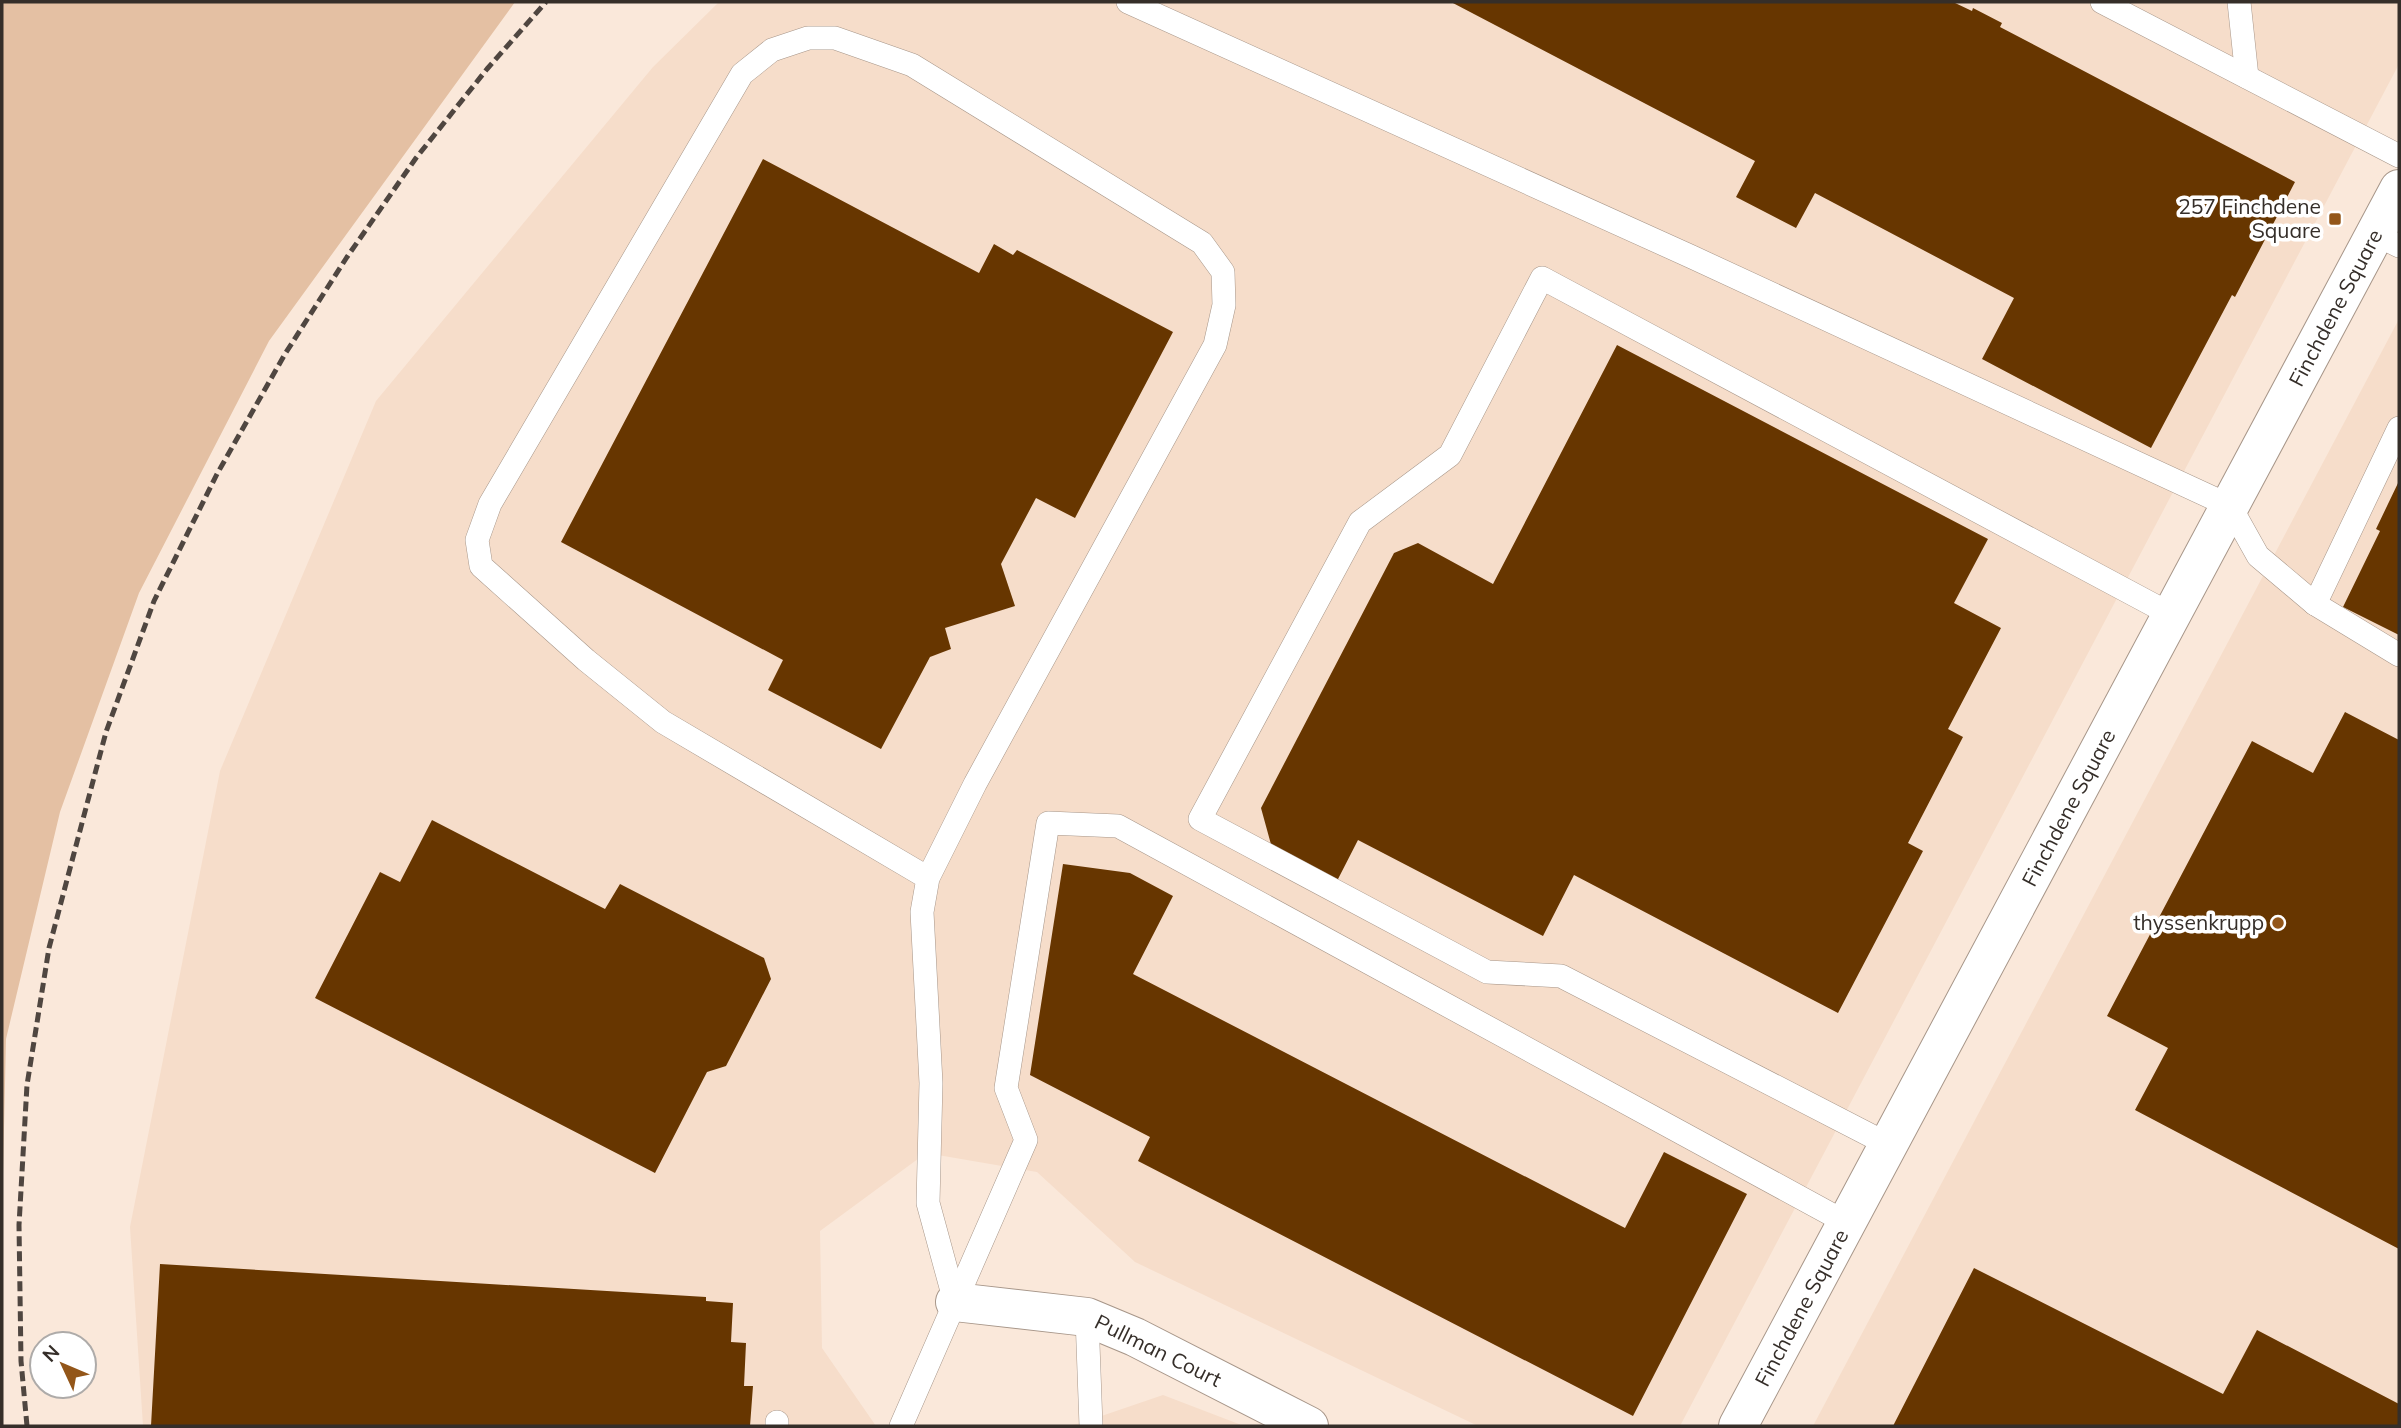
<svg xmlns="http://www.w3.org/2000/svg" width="2401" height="1428" font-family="Mulish,sans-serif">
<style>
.built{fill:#f6ddca}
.green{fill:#e4c0a3}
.building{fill:#673600}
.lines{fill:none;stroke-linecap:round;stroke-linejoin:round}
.lane-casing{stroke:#a79689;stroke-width:24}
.street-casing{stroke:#a79689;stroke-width:40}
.secondary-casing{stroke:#a79689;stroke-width:40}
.lane{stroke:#fff;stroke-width:23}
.street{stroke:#fff;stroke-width:38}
.secondary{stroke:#fff;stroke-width:38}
.rail{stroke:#4f4640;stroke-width:5;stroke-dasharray:10 5;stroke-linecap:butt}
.poi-dot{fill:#935619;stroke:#fff;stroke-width:2.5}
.labels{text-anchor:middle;stroke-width:7;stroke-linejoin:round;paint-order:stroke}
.poi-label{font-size:21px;fill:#352e29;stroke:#fff;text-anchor:end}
.street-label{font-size:21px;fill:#352e29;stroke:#fff}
</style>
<rect width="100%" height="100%" fill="#fae8da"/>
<g class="built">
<polygon points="719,2 2399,2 2399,64 1680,1426 1478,1426 1135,1262 1037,1172 926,1153 820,1231 822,1348 876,1426 143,1426 130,1227 220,771 376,401 653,67"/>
<polygon points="2399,319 2399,1426 1813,1426 1975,1120"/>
<polygon points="1163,1395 1244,1426 1067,1426 1081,1423"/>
</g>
<polygon class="green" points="2,2 515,2 269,341 139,593 60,812 6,1039 2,1218"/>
<g class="building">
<polygon points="1451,2 1953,2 1972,11 1973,8 2002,23 2000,27 2295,182 2235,297 2232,295 2151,448 1982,359 2014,298 1815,193 1796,228 1736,197 1755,161"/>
<polygon points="763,159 979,273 994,244 1013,255 1017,250 1173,332 1075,518 1036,498 1001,564 1015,606 945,628 951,649 930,657 881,749 768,690 783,660 561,542"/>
<polygon points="1617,345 1988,539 1954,603 2001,628 1948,729 1963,737 1908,843 1923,851 1838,1013 1574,875 1543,936 1358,840 1337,881 1272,848 1261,808 1394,553 1418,543 1493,584"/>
<polygon points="2399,481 2399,635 2343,607 2380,531 2376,529"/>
<polygon points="2345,712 2399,740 2399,1249 2135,1110 2168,1048 2107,1016 2252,741 2313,773"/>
<polygon points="432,820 605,909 620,884 764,958 771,979 726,1066 707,1072 655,1173 315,998 380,872 400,882"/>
<polygon points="1063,864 1130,873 1173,896 1133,974 1625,1228 1664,1152 1747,1194 1633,1416 1138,1161 1150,1137 1030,1075"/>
<polygon points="160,1264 706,1297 706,1301 733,1303 731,1342 746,1343 744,1386 753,1386 750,1426 151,1426"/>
<polygon points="1974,1268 2223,1394 2257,1330 2399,1404 2399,1426 1893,1426"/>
</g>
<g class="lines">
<g class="lane-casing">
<g id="lane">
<polyline points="1128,2 1692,257 2230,506 2258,556 2315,604 2399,655"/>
<polyline points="2102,2 2399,156"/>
<polyline points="2239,2 2247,77"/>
<polyline points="2375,234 2399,246"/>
<polyline points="2315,604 2399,428"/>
<polyline points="928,878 663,722 586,660 481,566 477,540 490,504 742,74 772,50 808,38 835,38 912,65 1202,243 1223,272 1224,305 1215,345 975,784 928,878 922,912 931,1083 928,1203 955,1302"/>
<polyline points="1889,1145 1561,976 1487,972 1200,819 1360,522 1450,455 1542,278 2172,615"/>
<polyline points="1087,1317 1091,1426"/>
<polyline points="777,1426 777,1422"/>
<polyline points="901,1426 1026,1140 1006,1088 1048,823 1118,826 1847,1223"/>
</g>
</g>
<g class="street-casing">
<polyline id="street" points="955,1302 1087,1317 1135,1337 1309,1426"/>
</g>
<g class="secondary-casing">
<polyline id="secondary" points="1738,1426 2399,189"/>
</g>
<use href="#lane" class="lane"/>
<use href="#street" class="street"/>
<use href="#secondary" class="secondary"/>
<polyline class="rail" points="27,1426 21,1361 19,1225 27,1085 49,948 106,732 154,601 217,474 285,354 347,257 416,158 487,69 546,2"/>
</g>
<g class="poi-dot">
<rect x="2328" y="212" width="14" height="14" rx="3.5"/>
<circle cx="2278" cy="923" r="7"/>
</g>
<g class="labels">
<g class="poi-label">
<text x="2321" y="214">257 Finchdene<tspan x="2321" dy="24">Square</tspan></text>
<text x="2264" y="930">thyssenkrupp</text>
</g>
<g class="street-label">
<text transform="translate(2336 308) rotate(-62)" y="7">Finchdene Square</text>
<text transform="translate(2069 808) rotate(-62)" y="7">Finchdene Square</text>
<text transform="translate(1802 1308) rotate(-62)" y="7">Finchdene Square</text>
<text transform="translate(1158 1351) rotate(26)" y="7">Pullman Court</text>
</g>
</g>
<rect width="2401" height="1428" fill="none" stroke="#352e29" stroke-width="7"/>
<g transform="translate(63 1365) rotate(314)"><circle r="33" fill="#ffffff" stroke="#aeaba9" stroke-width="2"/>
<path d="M0-5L12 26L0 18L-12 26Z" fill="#935619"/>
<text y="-10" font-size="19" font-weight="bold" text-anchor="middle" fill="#352e29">N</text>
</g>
</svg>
